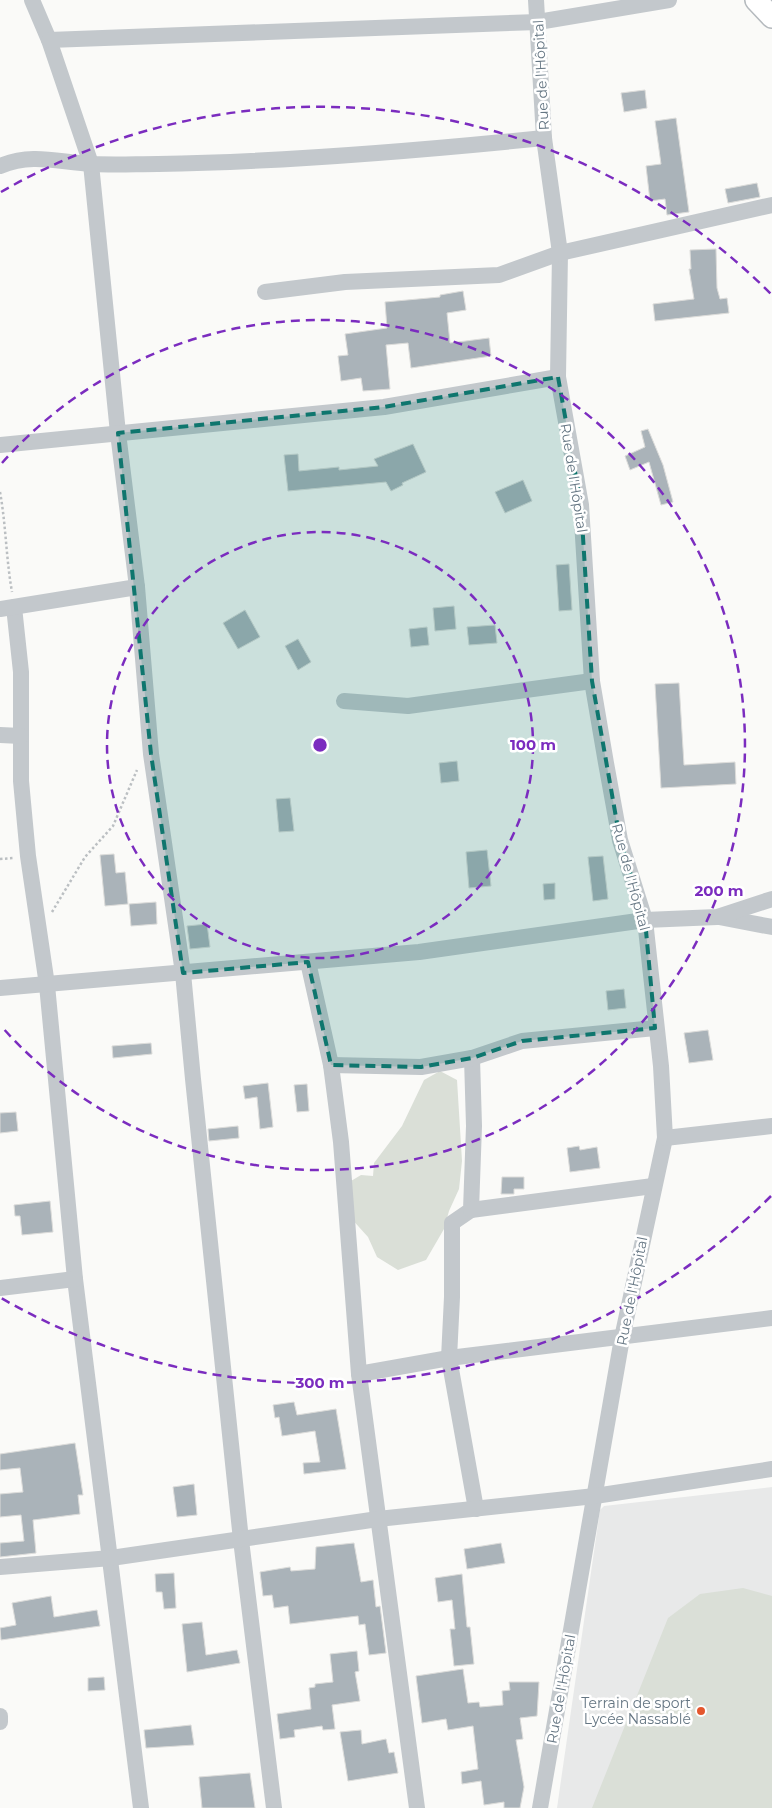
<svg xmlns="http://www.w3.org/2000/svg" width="772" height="1808" font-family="Montserrat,sans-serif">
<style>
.built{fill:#e8e9e9}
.green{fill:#dadfd7}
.building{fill:#aab3b9;stroke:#dcdcda}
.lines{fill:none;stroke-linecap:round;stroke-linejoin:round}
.major-casing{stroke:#b5babe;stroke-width:24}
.path{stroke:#bbbfc2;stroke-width:2.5;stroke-dasharray:2.5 2.5;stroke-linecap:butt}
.minor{stroke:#c3c8cc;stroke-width:16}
.major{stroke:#fff;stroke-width:21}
.marked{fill:#0f766e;fill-opacity:0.2;stroke:#0f766e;stroke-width:4;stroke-dasharray:10 6;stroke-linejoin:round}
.ring{fill:none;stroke:#7b2cbf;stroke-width:2.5;stroke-dasharray:9 6}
.poi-dot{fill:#e4572e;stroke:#fff;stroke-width:2}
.labels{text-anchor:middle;stroke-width:5;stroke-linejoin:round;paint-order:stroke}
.street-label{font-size:14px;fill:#657683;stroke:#fff}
.poi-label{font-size:14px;fill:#657683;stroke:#fff;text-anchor:end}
.centre{fill:#7b2cbf;stroke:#fff;stroke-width:2.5}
.ring-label{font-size:15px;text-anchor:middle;font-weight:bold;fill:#7b2cbf;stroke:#fff;stroke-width:5;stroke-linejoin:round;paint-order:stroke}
</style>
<rect width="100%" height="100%" fill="#fafaf8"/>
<polygon class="built" points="772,1487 772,1808 557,1808 600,1510 604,1506"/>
<g class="green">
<polygon points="440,1071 457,1080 462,1161 459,1189 449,1211 444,1229 426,1260 398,1270 377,1257 368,1237 350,1217 351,1181 361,1175 373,1176 374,1163 402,1126 424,1080"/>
<polygon points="743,1588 772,1596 772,1808 592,1808 668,1618 700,1594"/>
</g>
<g class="building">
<polygon points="645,90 647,108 624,112 621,93"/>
<polygon points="676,118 689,212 667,215 665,199 650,201 646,166 661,164 655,121"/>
<polygon points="757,183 760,197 728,203 725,189"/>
<polygon points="716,249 717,288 720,299 727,298 729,313 655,321 653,304 694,299 689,269 691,269 690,250"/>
<polygon points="463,291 466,310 447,313 450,343 489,338 491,356 411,368 408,343 386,345 390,389 363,391 361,378 341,381 338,356 348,355 345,334 387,328 385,302 440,297 440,295"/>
<polygon points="648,429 663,465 673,502 661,505 649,462 630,470 625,456 645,447 641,431"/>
<polygon points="413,444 426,472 402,483 403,485 391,491 386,482 288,491 284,455 298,454 299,471 339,467 339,470 378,466 374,459"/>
<polygon points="523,480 532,501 505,513 495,492"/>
<polygon points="569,564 572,610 559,611 556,565"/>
<polygon points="454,606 456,629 435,631 433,608"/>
<polygon points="245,610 260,637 238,649 223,623"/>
<polygon points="495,625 497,643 469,645 467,627"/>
<polygon points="427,627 429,645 411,647 409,629"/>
<polygon points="298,639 311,662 298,670 285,646"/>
<polygon points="679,683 684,765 735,762 736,784 661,788 655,684"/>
<polygon points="457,761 459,781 441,783 439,763"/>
<polygon points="290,798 294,831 279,832 276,799"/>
<polygon points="487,850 491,886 469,888 466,852"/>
<polygon points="114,854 116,873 125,872 128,904 105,906 100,855"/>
<polygon points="603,856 608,899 593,901 588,857"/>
<polygon points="555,883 555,899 544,900 543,884"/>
<polygon points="156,902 157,924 131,926 129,904"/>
<polygon points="207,924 210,947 190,949 187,926"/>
<polygon points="624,989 626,1008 608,1010 606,991"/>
<polygon points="708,1030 713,1060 689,1063 684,1033"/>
<polygon points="151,1043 152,1054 113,1058 112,1046"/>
<polygon points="268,1083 273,1127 260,1129 257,1097 245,1099 243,1086"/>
<polygon points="307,1084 309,1111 297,1112 294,1085"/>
<polygon points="16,1112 18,1131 0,1133 0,1113"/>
<polygon points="238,1126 239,1138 209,1141 208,1129"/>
<polygon points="579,1146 580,1150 597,1147 600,1168 570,1172 567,1148"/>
<polygon points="502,1177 524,1177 524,1189 514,1189 514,1194 501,1194"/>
<polygon points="50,1201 53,1232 22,1235 20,1216 15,1216 14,1205"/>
<polygon points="294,1402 297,1415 336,1409 346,1469 304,1474 303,1463 320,1462 315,1431 282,1436 279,1417 275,1418 273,1405"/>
<polygon points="75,1443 83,1495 78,1495 80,1514 33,1520 36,1553 0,1557 0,1543 24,1541 21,1515 0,1517 0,1494 23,1492 20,1468 0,1470 0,1454"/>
<polygon points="194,1484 197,1515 177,1517 173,1487"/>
<polygon points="354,1543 361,1582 373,1580 376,1607 380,1606 386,1653 369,1655 365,1624 359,1625 358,1616 290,1624 288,1606 274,1608 272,1595 263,1596 260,1572 290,1567 291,1571 315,1569 316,1547"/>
<polygon points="501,1543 505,1563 467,1569 464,1549"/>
<polygon points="174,1573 176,1608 164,1609 162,1592 156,1592 155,1574"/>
<polygon points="462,1574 467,1627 470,1627 474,1664 454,1666 450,1629 455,1629 452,1600 438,1602 435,1578"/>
<polygon points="51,1596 54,1617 97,1610 100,1626 1,1640 0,1628 16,1625 12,1603"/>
<polygon points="202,1622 206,1655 237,1650 240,1663 187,1672 182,1624"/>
<polygon points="357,1651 359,1671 355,1672 360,1701 332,1705 335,1729 323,1730 322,1726 294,1730 295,1737 280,1739 277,1714 311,1709 309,1688 315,1687 315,1684 333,1682 330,1654"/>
<polygon points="463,1669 468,1703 479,1702 480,1707 503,1705 502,1691 510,1690 509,1682 539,1682 537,1716 520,1718 523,1739 516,1740 524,1787 520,1808 504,1808 504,1802 484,1805 481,1781 462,1784 461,1772 478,1769 473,1726 448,1730 446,1719 422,1723 416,1676"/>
<polygon points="104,1677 105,1690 88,1691 88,1678"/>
<polygon points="191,1725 194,1745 146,1748 144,1730"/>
<polygon points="361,1730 362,1744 386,1739 389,1753 394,1752 398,1773 348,1781 340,1732"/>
<polygon points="250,1773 255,1808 202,1808 199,1777"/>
</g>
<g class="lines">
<g class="major-casing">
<polyline id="major" points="756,0 772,17"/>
</g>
<g class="path">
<path d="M0,492C6,525 6,558 12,592"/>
<polyline points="0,859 14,858"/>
<polyline points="52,912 85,857 113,826 137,770"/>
</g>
<g class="minor">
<polyline points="32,0 49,40 91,164 118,433 137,587 151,754 183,973 193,1079 241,1540 274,1808"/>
<polyline points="536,0 544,138 560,253 558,377 581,505 592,681 606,763 620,840 645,920 661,1066 665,1138 622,1338 540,1808"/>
<polyline points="49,40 538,22 669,0"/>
<path d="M0,166C34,152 60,163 93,164C115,165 136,164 158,164C287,162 416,151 544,138"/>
<polyline points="265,292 345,282 499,275 560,253 772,205"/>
<polyline points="0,445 384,407 558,377"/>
<polyline points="14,607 21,672 21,781 28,856 47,985 75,1279 141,1808"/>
<polyline points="0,609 137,587"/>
<polyline points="344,701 408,706 592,681"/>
<polyline points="0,735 21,736"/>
<polyline points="719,917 772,927"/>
<polyline points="308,962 331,1065 341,1142 359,1374 417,1808"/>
<polyline points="0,988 419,952 645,920 717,917 772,899"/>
<polyline points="472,1058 474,1126 471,1210 452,1223 452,1297 449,1358 476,1509"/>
<polyline points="331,1065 421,1067 472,1058 522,1041 655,1028"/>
<polyline points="665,1138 772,1126"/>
<polyline points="471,1210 653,1186"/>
<polyline points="0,1288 75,1279"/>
<polyline points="359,1374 449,1358 772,1318"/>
<polyline points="0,1567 111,1558 378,1519 595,1496 772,1469"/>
<polyline points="0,1716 0,1722"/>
</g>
<use href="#major" class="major"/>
</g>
<path class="marked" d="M558,377L581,505L592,681L620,840L645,920L655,1028L522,1041L472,1058L421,1067L331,1065L308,962L183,973L151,754L118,433L384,407Z"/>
<g class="ring">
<circle cx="320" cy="745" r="213"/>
<path d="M2 463A425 425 0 1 1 2 1027"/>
<path d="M771 1196A638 638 0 0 1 1 1298M1 192A638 638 0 0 1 771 294"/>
</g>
<circle class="poi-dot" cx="701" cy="1711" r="5"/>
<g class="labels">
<g class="street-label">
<text transform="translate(541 75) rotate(-93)" y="5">Rue de l'Hôpital</text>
<text transform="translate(574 478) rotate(81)" y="5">Rue de l'Hôpital</text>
<text transform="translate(631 877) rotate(75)" y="5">Rue de l'Hôpital</text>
<text transform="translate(632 1291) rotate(-79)" y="5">Rue de l'Hôpital</text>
<text transform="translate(561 1689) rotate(-80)" y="5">Rue de l'Hôpital</text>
</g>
<g class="poi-label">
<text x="691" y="1708">Terrain de sport<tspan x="691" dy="16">Lycée Nassablé</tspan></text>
</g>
</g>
<circle cx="320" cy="745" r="8" class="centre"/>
<g class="ring-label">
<text x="533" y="750">100 m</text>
<text x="719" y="896">200 m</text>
<text x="320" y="1388">300 m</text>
</g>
</svg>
